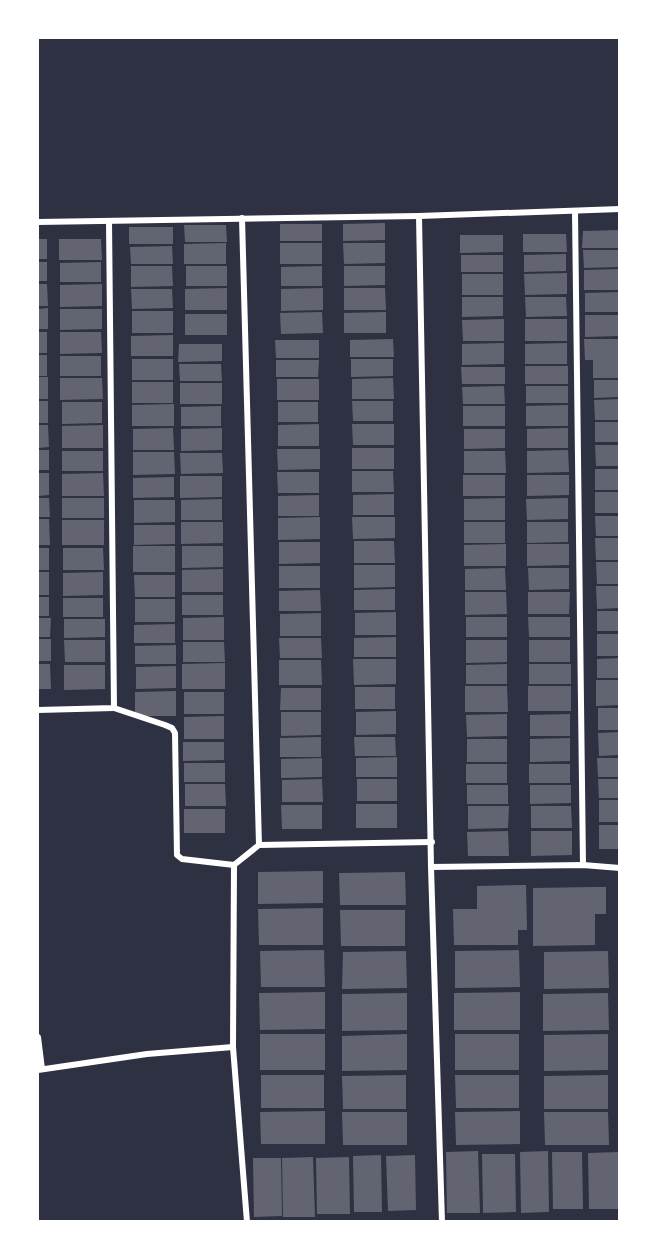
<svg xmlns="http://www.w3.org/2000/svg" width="657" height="1259" font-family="Figtree,sans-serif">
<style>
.building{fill:#626471}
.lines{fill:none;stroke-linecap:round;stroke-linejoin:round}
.minor{stroke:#fff;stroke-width:6}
</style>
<rect width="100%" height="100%" fill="#2d3142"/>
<g class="building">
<polygon points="385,223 385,240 343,241 343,224"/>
<rect x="280" y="224" width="42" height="17"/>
<polygon points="184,225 226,225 227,242 185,242"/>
<rect x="129" y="227" width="44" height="17"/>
<polygon points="620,230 620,248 582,248 583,231"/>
<polygon points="523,234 566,234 567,252 523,252"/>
<polygon points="460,235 503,235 503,252 460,253"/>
<rect x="38" y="239" width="9" height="20"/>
<polygon points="59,239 101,239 102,260 59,260"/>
<polygon points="226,243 226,264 184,264 184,244"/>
<rect x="280" y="243" width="42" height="21"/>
<polygon points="343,243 385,243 385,263 344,264"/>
<polygon points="172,246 173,264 131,264 130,247"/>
<polygon points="583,250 620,250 620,267 584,268"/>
<polygon points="566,254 566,271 524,272 524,255"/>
<rect x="461" y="255" width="42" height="17"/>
<rect x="38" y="262" width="9" height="19"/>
<polygon points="101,262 101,282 60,282 60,263"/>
<polygon points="131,266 172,266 173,286 131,287"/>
<rect x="186" y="266" width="41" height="20"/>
<polygon points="322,266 322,286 281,286 281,267"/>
<polygon points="344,266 385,266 385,285 344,286"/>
<polygon points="620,269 620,290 584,290 584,270"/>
<polygon points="567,273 567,294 525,295 524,274"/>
<rect x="462" y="274" width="41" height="21"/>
<polygon points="38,284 47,284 48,306 38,306"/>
<polygon points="102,284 102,306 60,307 60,285"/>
<polygon points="227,288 227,310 185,310 185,289"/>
<polygon points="323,288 323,310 281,311 281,289"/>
<polygon points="344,288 385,288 386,310 344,310"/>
<polygon points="131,289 172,289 173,308 132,309"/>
<polygon points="620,292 620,312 585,312 585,293"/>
<polygon points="462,297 503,297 503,316 462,317"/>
<polygon points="525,297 566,297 567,316 526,317"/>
<polygon points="48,308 48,329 38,329 38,309"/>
<polygon points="60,309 102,309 102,329 60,330"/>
<rect x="132" y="311" width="41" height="22"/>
<polygon points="322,312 323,333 281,334 280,313"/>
<polygon points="386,312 386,333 344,333 344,313"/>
<rect x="185" y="314" width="42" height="21"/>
<polygon points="585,315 620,315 620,336 585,337"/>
<polygon points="504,319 504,341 463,341 462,320"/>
<rect x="525" y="319" width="42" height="22"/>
<rect x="38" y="332" width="9" height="21"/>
<polygon points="60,332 101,332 102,353 60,354"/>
<polygon points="173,335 173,356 131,356 131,336"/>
<polygon points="393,339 394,357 350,357 350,340"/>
<polygon points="584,339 620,339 620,378 593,378 593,360 585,360"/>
<polygon points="275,340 319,340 319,358 276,358"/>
<polygon points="504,343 504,364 462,365 462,344"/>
<polygon points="567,343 567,364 525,364 525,344"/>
<polygon points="179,344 222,344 222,361 178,362"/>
<rect x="38" y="355" width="9" height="21"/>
<rect x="60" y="356" width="41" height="20"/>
<rect x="132" y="359" width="41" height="21"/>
<polygon points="351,359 393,359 393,376 351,377"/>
<polygon points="276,360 319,360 318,377 276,377"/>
<polygon points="179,364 221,364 222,381 180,381"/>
<rect x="525" y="366" width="43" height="18"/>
<polygon points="461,367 505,367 505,384 462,384"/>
<rect x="38" y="377" width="10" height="22"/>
<polygon points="60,378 102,378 103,399 60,400"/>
<polygon points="393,378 394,399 352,399 352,379"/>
<rect x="277" y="379" width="42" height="21"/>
<polygon points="594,380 620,380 620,397 594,398"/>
<rect x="132" y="382" width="41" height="21"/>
<rect x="180" y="383" width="42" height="21"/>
<polygon points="504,386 505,404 463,404 462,387"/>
<rect x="526" y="386" width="42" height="17"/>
<polygon points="620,399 620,420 595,420 594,400"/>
<rect x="38" y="401" width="10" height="22"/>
<polygon points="352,401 393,401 393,421 353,421"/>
<polygon points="62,402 102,402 102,423 62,424"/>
<rect x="278" y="402" width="40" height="20"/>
<polygon points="174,404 174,426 132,426 132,405"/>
<polygon points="568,405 568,426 526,426 526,406"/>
<polygon points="221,406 221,426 181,426 181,407"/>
<rect x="463" y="406" width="42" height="20"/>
<rect x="595" y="422" width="25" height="20"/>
<polygon points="319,424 319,446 278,446 278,425"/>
<polygon points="352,424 394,424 394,445 353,445"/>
<polygon points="38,425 48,425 49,447 38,448"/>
<polygon points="103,425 103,448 62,448 62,426"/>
<polygon points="173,428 174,450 133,450 133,429"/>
<polygon points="222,428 222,450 181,451 181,429"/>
<polygon points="568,428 568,448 527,448 527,429"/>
<polygon points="464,429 505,429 505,448 464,449"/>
<polygon points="595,445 620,445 620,466 596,466"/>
<rect x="352" y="448" width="42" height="21"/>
<polygon points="277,449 320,449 320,469 278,470"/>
<rect x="38" y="450" width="11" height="20"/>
<polygon points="568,450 569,472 527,473 527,451"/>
<rect x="62" y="451" width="41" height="20"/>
<polygon points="464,451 505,451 506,473 464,473"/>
<polygon points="133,452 174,452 175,474 133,475"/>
<polygon points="180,453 222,453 223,473 181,474"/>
<rect x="595" y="469" width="25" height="21"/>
<polygon points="352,471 393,471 394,492 352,492"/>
<polygon points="277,472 319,472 319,493 278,493"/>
<polygon points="38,473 49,473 49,495 38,496"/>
<polygon points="103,473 104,496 62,496 62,474"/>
<rect x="463" y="475" width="42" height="21"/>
<polygon points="527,475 569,475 569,495 527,496"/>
<polygon points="180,476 222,476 222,497 180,498"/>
<polygon points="174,477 174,497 133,498 133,478"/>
<rect x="595" y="492" width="25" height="21"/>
<polygon points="394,494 394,515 353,515 353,495"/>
<polygon points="319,495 319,516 278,516 278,496"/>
<polygon points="38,498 49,498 50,517 38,517"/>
<rect x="62" y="498" width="42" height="20"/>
<polygon points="505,498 505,520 464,520 464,499"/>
<polygon points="568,498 568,519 527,520 526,499"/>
<polygon points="222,499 222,520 181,520 181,500"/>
<polygon points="134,500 175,500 175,522 134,523"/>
<polygon points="595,516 620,516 620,536 596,536"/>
<polygon points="320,517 320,539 278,540 278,518"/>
<polygon points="352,517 395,517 395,538 353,539"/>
<polygon points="38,519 49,519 50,545 38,545"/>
<rect x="62" y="520" width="42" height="25"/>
<polygon points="181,522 223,522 223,543 181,544"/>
<rect x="464" y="522" width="41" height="21"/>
<polygon points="527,522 568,522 568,542 527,543"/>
<polygon points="134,525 175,525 175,544 134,545"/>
<polygon points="595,538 620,538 620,560 596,560"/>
<polygon points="354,541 394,541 395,563 354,563"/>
<polygon points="279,542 320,542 320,563 279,564"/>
<polygon points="506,544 506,566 464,566 464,545"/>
<polygon points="527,544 569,544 569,565 527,566"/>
<rect x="133" y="546" width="42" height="26"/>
<polygon points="182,546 223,546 223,567 182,568"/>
<rect x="38" y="548" width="11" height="22"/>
<polygon points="63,548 103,548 104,570 63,570"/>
<polygon points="596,562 620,562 620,584 597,584"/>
<polygon points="354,565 395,565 395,587 354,588"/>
<rect x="279" y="566" width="41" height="22"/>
<polygon points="505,568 506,590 465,590 465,569"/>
<polygon points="528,568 569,568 569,589 529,590"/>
<polygon points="223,569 223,592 182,592 182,570"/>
<rect x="38" y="572" width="11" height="23"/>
<polygon points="103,572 103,595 63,596 63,573"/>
<polygon points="134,575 175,575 175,597 135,597"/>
<polygon points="596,586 620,586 620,608 597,609"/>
<polygon points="395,589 395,610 354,610 354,590"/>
<polygon points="320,590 321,611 279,611 279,591"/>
<polygon points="465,592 506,592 507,614 465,615"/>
<polygon points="528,592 570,592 569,614 528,614"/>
<rect x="182" y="595" width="41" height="20"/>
<rect x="38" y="597" width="11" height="19"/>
<rect x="63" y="598" width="40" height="19"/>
<rect x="135" y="599" width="40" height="23"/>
<rect x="597" y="611" width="23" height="20"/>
<polygon points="396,612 396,635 355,635 355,613"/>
<polygon points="321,613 321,636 280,636 280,614"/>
<polygon points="224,617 224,640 183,640 183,618"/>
<rect x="466" y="617" width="41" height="20"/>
<polygon points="528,617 570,617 570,637 529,637"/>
<polygon points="38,618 51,618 50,637 38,637"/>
<polygon points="64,619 105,619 105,637 64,638"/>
<polygon points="175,624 175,643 134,643 134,625"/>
<rect x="597" y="634" width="23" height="22"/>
<polygon points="396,637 396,657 354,657 354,638"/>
<polygon points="279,638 321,638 322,658 280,658"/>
<rect x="38" y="639" width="13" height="22"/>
<polygon points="64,640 105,640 105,662 65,662"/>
<polygon points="466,640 507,640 507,662 466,663"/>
<rect x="529" y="640" width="41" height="22"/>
<polygon points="183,642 224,642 225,662 183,662"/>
<polygon points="176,645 176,664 135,664 135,646"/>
<polygon points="620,658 620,678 597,678 597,659"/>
<polygon points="353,659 396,659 396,684 354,685"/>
<polygon points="279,660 321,660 322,685 279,685"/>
<polygon points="225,663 225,689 182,689 182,664"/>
<polygon points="38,664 50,664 51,689 38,689"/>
<polygon points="507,664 507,684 466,684 466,665"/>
<rect x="529" y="664" width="42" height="20"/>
<polygon points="64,665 105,665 105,689 64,690"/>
<polygon points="176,666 176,688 136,689 136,667"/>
<polygon points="596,680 620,680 620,705 596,706"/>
<polygon points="465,686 507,686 508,712 465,712"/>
<rect x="528" y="686" width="43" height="25"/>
<rect x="355" y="687" width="40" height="22"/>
<polygon points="281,688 321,688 321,710 280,710"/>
<polygon points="176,691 176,716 135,716 135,692"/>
<rect x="184" y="692" width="40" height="22"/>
<rect x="598" y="708" width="22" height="22"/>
<polygon points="396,711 396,734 356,735 356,712"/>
<polygon points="281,712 321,712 321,735 281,736"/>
<polygon points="507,714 507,736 467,737 466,715"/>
<polygon points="570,714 570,736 530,736 530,715"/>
<polygon points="224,716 224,739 184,739 184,717"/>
<polygon points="620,732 620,755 599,756 598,733"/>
<polygon points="321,737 321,757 280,757 280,738"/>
<polygon points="354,737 395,737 396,756 355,756"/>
<polygon points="570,738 570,761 530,762 530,739"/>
<rect x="467" y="739" width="40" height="23"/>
<polygon points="183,742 224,742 224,760 183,761"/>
<polygon points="397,757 397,777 356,777 356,758"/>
<polygon points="322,758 322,777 281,778 281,759"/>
<polygon points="597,758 620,758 620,777 598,777"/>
<rect x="184" y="763" width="41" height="19"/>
<rect x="466" y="764" width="41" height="19"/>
<rect x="529" y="764" width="41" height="19"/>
<polygon points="322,779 323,802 282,802 282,780"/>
<rect x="357" y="779" width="40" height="22"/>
<polygon points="598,779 620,779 620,798 599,798"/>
<polygon points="185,784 225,784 226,806 185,806"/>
<rect x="467" y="785" width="41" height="19"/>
<polygon points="530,785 571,785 571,803 530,804"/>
<rect x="599" y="800" width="21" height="22"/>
<rect x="356" y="804" width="41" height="24"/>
<polygon points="281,805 322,805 322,829 282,829"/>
<polygon points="468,806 509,806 508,828 468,829"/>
<polygon points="531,806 571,806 572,828 531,828"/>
<rect x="184" y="809" width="41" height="24"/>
<rect x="599" y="825" width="21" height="24"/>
<polygon points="508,831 509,856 468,856 467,832"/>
<polygon points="531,831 572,831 572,855 531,856"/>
<polygon points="323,871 323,903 258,904 258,872"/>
<polygon points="405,872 406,905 340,905 339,873"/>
<polygon points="526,885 527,930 518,930 518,945 454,945 453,909 477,909 477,886"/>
<polygon points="594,887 606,887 606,914 595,914 595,945 533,946 533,888"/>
<polygon points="323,908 323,945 259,945 258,909"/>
<polygon points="340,910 405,910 405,946 341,946"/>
<polygon points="324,950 325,987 261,987 260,951"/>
<polygon points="519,950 520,987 455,988 455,951"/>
<polygon points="406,951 407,988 342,989 343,952"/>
<polygon points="608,951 609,988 544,989 544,952"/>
<polygon points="325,992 325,1029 260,1030 259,993"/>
<polygon points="520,992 520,1030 454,1030 454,993"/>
<polygon points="407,993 407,1030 342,1031 342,994"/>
<polygon points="608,993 609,1030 543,1031 543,994"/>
<rect x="260" y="1034" width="65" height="36"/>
<polygon points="407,1034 407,1070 342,1071 342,1036"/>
<rect x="455" y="1034" width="64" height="36"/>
<polygon points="608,1034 608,1070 544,1071 544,1035"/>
<rect x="261" y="1075" width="63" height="33"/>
<polygon points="406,1075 406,1109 343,1109 342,1076"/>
<polygon points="455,1075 519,1075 519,1108 456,1108"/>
<polygon points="608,1075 608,1109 544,1109 544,1076"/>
<polygon points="325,1111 325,1144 261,1144 260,1112"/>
<polygon points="520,1111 520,1144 456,1145 455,1112"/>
<polygon points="342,1112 407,1112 407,1145 343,1145"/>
<polygon points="544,1112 608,1112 609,1145 545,1145"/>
<polygon points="478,1151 480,1213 447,1213 446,1152"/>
<polygon points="548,1151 549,1212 521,1213 520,1152"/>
<polygon points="552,1152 582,1152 583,1209 553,1209"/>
<polygon points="619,1152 620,1209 589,1209 588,1153"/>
<polygon points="482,1154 515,1154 516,1212 483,1213"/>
<polygon points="381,1155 382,1212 354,1212 353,1156"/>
<polygon points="415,1155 416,1210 388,1211 386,1156"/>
<polygon points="313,1157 315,1217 283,1217 282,1158"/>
<polygon points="349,1157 350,1214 317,1214 316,1158"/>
<polygon points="253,1158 281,1158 282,1216 254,1217"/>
</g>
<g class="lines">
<g class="minor">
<polyline points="575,212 583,865"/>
<polyline points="419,216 431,867 442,1222"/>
<polyline points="242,218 259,845"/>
<polyline points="38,222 419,216 620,209"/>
<polyline points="114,708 165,725 172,728 175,733 177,855 182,859 234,865"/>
<polyline points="38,710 114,708 109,221"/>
<polyline points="431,867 583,865 620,868"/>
<polyline points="38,1037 42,1069"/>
<polyline points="233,1047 234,865 259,845 432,842"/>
<polyline points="38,1070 147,1054 233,1047 247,1222"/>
</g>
</g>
<rect width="657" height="1259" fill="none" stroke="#ffffff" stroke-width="78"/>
</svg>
